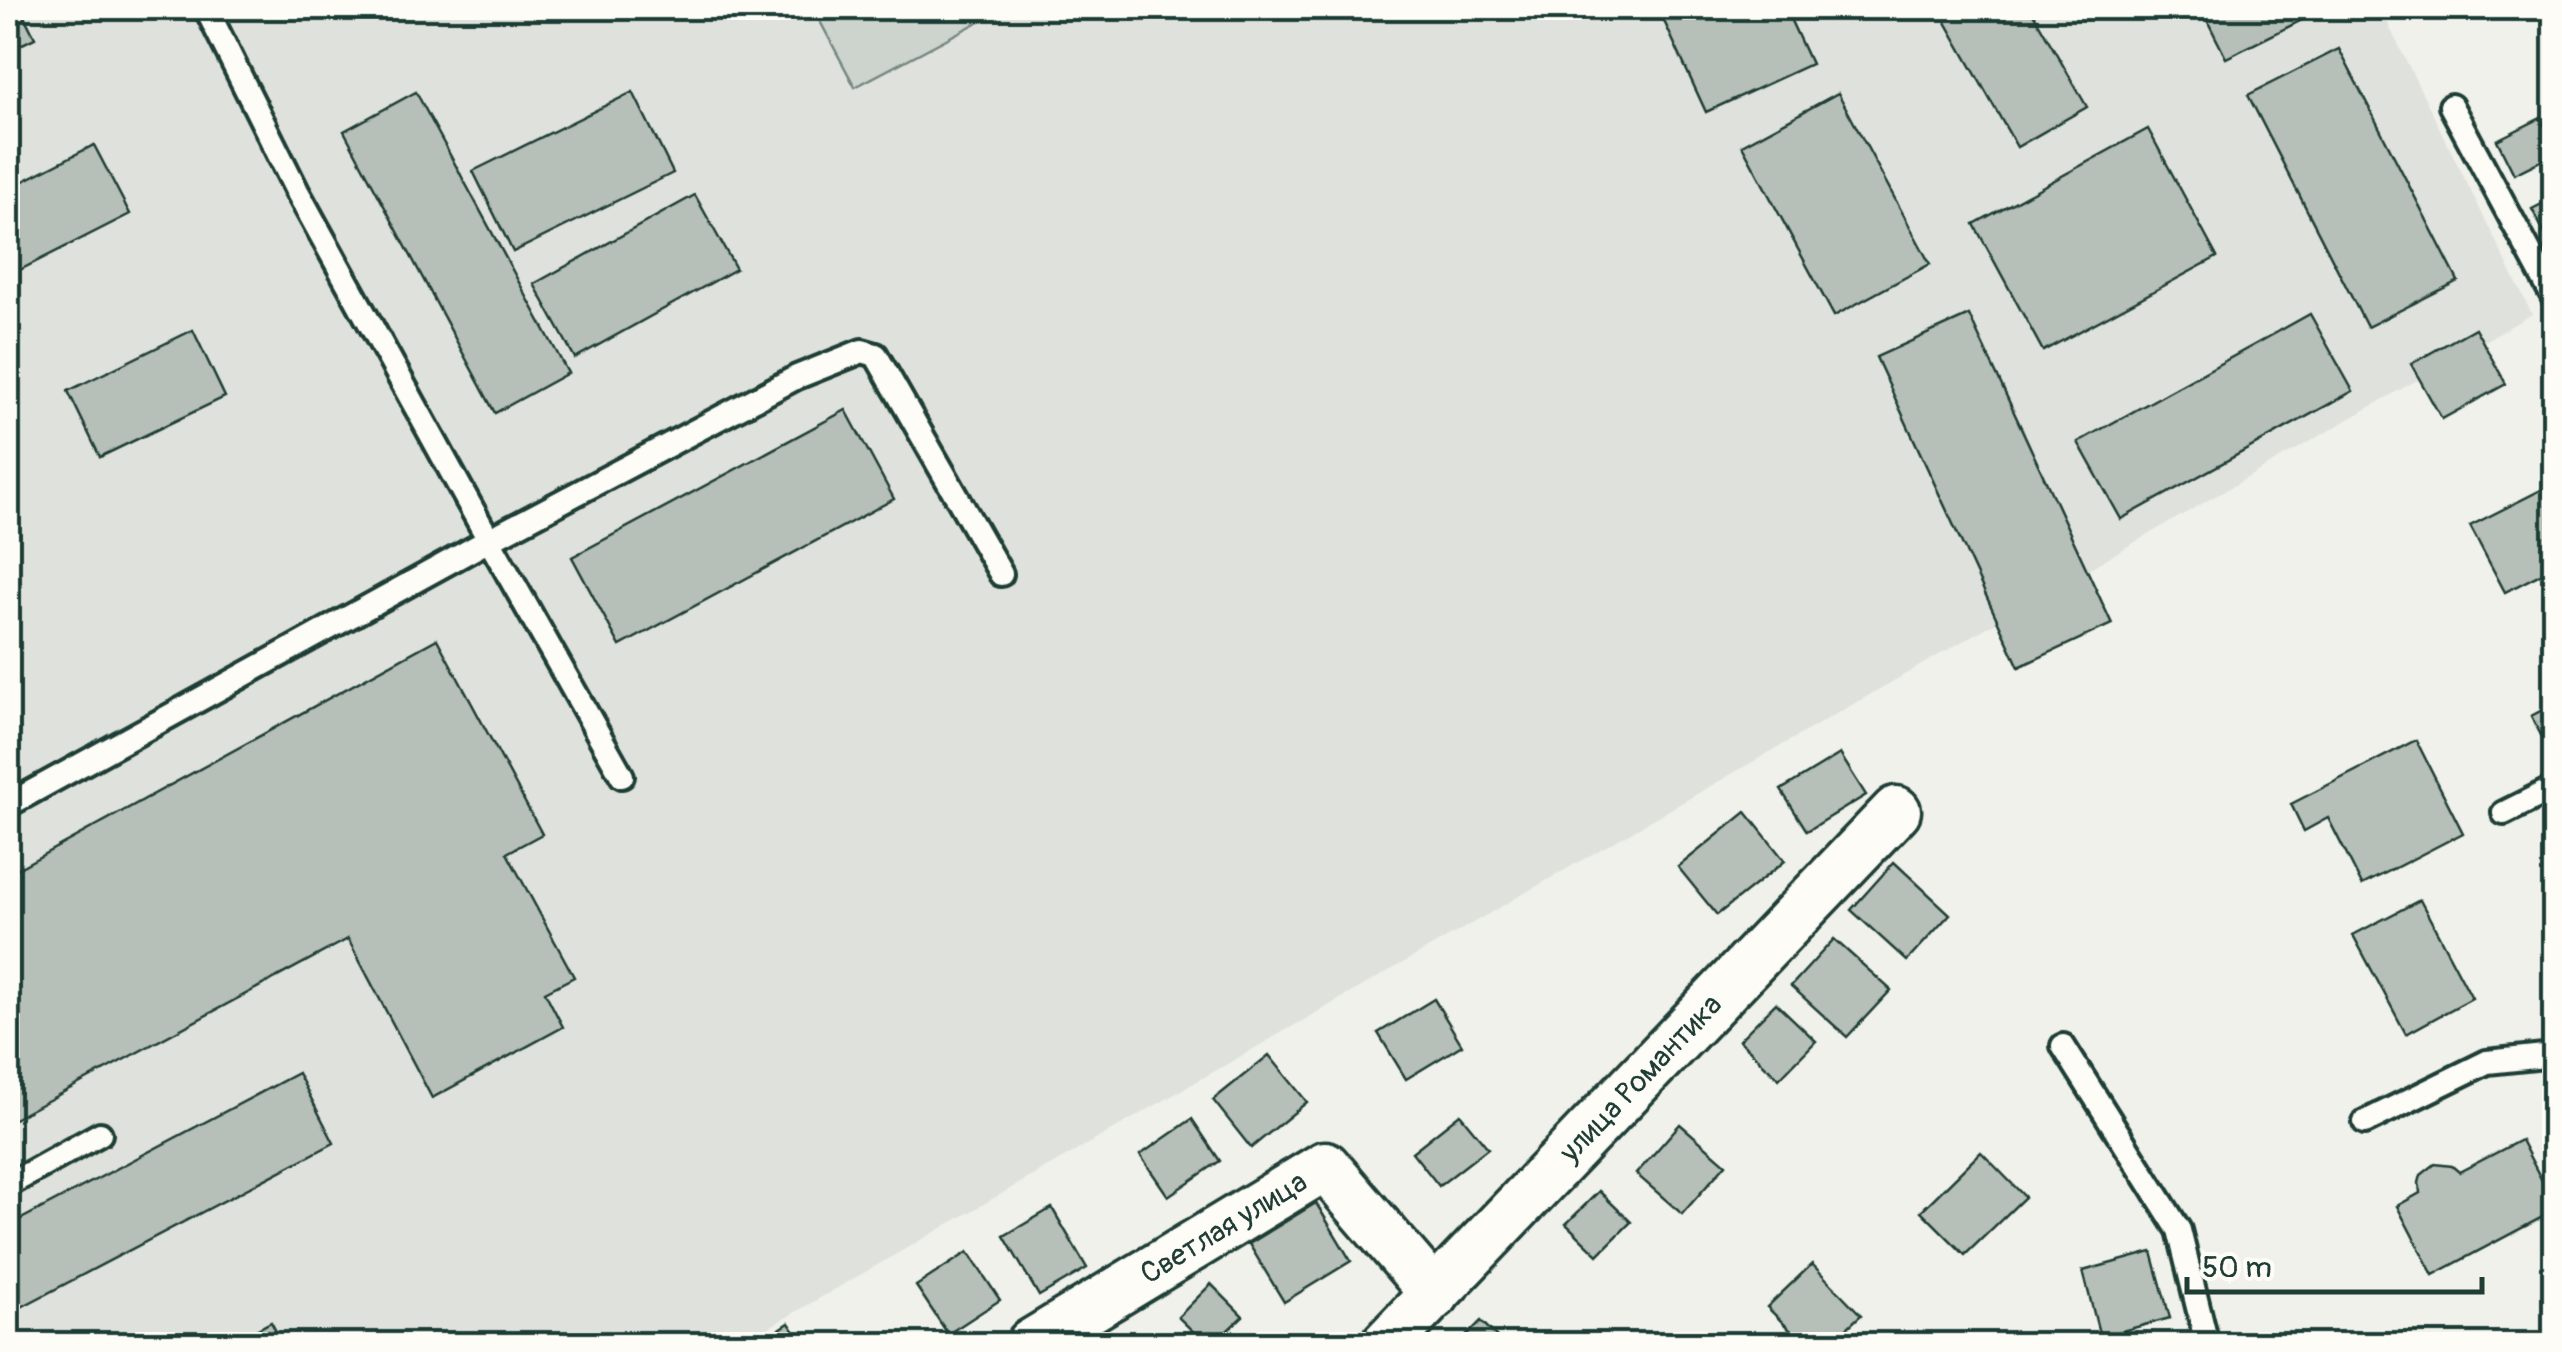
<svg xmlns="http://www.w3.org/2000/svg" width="2562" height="1352" font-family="Pangolin,sans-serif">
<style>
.built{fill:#dfe2dc}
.green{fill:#cdd3cd;stroke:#768880;stroke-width:2.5}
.building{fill:#b6bfb8;stroke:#1f3d34;stroke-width:2.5}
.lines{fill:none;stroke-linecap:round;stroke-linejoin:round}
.service-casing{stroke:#1f3d34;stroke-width:30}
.minor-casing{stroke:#1f3d34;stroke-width:55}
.service{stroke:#fdfcf7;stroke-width:22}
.minor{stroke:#fdfcf7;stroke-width:48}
.labels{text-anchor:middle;stroke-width:8;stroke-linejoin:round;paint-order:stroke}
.street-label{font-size:30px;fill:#1f3d34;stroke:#fdfcf7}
</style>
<rect width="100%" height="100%" fill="#f0f1eb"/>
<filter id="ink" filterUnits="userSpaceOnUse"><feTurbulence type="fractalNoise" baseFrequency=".01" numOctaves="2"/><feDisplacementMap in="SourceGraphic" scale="20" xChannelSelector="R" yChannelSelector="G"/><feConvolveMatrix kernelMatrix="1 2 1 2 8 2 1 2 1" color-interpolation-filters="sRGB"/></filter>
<g filter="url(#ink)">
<polygon class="built" points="8,8 2380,8 2532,314 740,1344 8,1344"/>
<polygon class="green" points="820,8 1005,8 855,87 814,10"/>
<g class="building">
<polygon points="8,8 20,8 35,38 8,51"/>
<polygon points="1658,8 1785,8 1811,64 1706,112"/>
<polygon points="1938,8 2030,8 2087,107 2017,147"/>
<polygon points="2201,8 2326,8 2226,58"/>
<polygon points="2339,49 2458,281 2367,327 2248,95"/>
<polygon points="416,92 568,373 495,413 344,131"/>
<polygon points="633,92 673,173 513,252 473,171"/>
<polygon points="1838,93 1930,264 1834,316 1742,145"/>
<polygon points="2541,118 2554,145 2554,154 2514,174 2497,140"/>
<polygon points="2148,129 2217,257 2043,351 1974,224"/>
<polygon points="94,145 130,214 8,276 8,189"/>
<polygon points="695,195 736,269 575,358 534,284"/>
<polygon points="2554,198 2554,232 2546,236 2532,209"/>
<polygon points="2310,314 2353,391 2121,519 2078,442"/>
<polygon points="1969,315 2112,624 2019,667 1876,357"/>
<polygon points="2475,328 2506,384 2442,419 2411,364"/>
<polygon points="193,330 225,397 100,457 68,391"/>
<polygon points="846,410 894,499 620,646 572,557"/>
<polygon points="2547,487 2554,501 2554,567 2505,592 2470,526"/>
<polygon points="437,639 542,834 507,853 574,977 545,992 563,1027 432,1098 348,939 8,1122 8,874"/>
<polygon points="2554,704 2554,760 2531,716"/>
<polygon points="2416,740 2463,833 2362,885 2328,818 2304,831 2291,804"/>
<polygon points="1840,754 1866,795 1807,831 1781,790"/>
<polygon points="1746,812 1785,861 1717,915 1678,867"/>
<polygon points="1894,862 1950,914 1907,961 1851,910"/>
<polygon points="2420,900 2472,998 2406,1034 2353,935"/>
<polygon points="1834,939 1891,990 1847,1037 1791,986"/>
<polygon points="1434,999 1462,1045 1406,1079 1378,1033"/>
<polygon points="1776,1003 1816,1041 1779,1079 1739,1040"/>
<polygon points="1269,1055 1307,1102 1251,1148 1213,1100"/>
<polygon points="298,1073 334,1143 8,1314 8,1226"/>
<polygon points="1460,1114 1488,1148 1439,1186 1412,1152"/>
<polygon points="1192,1119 1220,1161 1168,1196 1140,1155"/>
<polygon points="1680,1124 1726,1164 1682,1214 1636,1174"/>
<polygon points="2521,1140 2554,1204 2554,1211 2433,1275 2397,1206 2420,1193 2419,1183 2421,1175 2435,1164 2452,1166 2459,1172"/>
<polygon points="1981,1152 2025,1197 1965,1255 1921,1211"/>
<polygon points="1599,1191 1631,1222 1598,1255 1566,1224"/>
<polygon points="1316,1203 1351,1261 1284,1302 1249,1244"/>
<polygon points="1052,1208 1087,1268 1039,1296 1004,1236"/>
<polygon points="968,1252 1000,1300 948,1334 916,1286"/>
<polygon points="2152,1252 2170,1318 2100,1337 2083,1271"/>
<polygon points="1812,1264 1861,1315 1830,1344 1804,1344 1767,1307"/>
<polygon points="1211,1284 1243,1316 1213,1344 1206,1344 1178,1317"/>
<polygon points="1481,1321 1504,1344 1458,1344"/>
<polygon points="271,1322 283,1344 230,1344"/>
<polygon points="789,1323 803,1344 757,1344"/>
<polygon points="2050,1332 2053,1344 1994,1344"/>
</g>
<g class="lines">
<g class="service-casing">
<g id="service">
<polyline points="206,8 297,191 489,540 622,776"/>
<polyline points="2451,106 2554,298"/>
<polyline points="8,805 489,540 797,377 862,351 876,355 1001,574"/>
<polyline points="2504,813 2554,788"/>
<polyline points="2063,1046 2179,1230 2207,1344"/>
<polyline points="2365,1122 2487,1062 2554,1055"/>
<polyline points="8,1185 100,1134"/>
</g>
</g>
<g class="minor-casing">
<g id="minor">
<path id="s1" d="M1031,1344L1325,1166L1435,1294"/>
<path id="s2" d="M1386,1344L1896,811"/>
</g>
</g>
<use href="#service" class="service"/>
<use href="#minor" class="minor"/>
</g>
</g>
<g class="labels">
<g class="street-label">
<text dy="10" stroke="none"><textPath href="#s2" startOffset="368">улица Романтика</textPath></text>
<text dy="10" stroke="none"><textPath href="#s1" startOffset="225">Светлая улица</textPath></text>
</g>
</g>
<rect width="2562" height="1352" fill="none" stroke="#fdfcf7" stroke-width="40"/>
<rect x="20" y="20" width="2522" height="1312" fill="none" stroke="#1f3d34" stroke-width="4" filter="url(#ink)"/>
<path d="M2187 1277v15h295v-15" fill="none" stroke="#1f3d34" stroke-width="5"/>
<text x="2202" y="1277" font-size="30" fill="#1f3d34" stroke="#fdfcf7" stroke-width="8" paint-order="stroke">50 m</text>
</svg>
